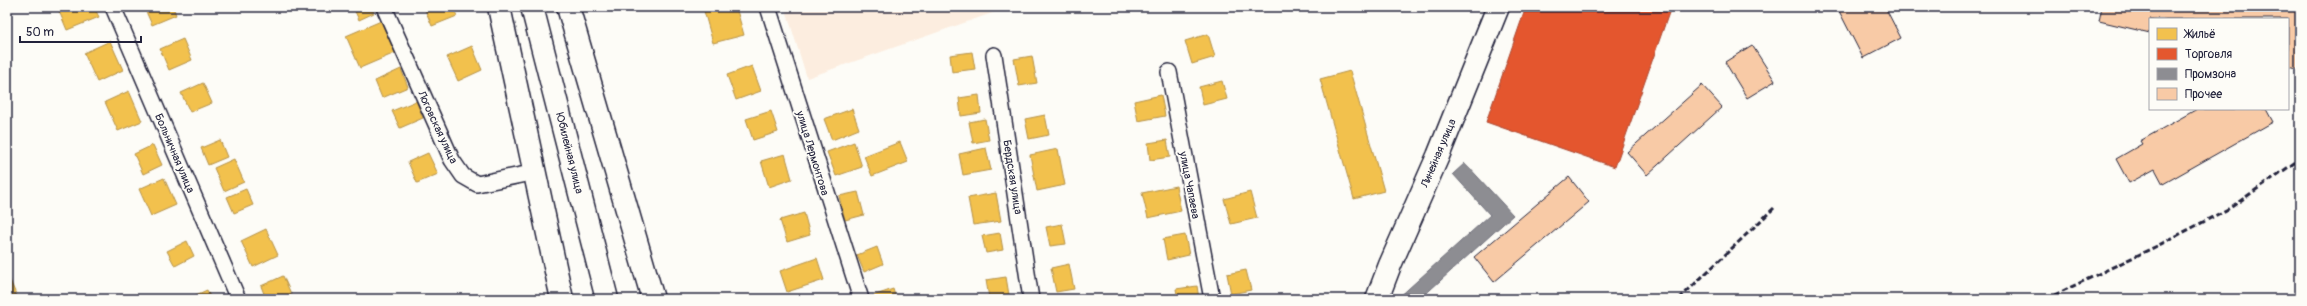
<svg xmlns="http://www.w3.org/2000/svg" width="2307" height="306" font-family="Pangolin,sans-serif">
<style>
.built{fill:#fceddf}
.homes{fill:#f2c14e;stroke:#b49148}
.shops{fill:#e4572e;stroke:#aa4732}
.industry{fill:#8d8d92;stroke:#6d6d78}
.building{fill:#f8caa6;stroke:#22223b}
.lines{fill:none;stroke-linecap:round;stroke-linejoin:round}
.street-casing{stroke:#22223b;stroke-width:18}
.secondary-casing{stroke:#22223b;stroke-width:25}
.street{stroke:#fdfcf7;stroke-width:15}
.secondary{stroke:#fdfcf7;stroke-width:22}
.rail{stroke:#22223b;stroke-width:3;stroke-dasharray:6 3;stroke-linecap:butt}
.labels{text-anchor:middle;stroke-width:4;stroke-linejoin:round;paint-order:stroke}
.street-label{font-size:11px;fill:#22223b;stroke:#fdfcf7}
</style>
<rect width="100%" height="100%" fill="#fdfcf7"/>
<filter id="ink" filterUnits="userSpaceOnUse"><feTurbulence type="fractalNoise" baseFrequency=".025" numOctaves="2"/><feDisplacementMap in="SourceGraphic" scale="8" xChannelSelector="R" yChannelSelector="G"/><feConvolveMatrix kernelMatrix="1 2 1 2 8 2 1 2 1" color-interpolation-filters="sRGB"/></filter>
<g filter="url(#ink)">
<polygon class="built" points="785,7 998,7 998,11 807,78"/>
<g class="homes">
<polygon points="68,7 94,7 99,17 67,30 59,11"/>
<polygon points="144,7 173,7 176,15 152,25"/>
<polygon points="353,7 371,7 374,13 359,20"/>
<polygon points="424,7 453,7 457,16 432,26"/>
<polygon points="720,7 736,7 744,35 713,43 704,11"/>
<polygon points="381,21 395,53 360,68 346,36"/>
<polygon points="1208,34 1215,57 1192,64 1185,41"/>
<polygon points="183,39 192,60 169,70 160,49"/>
<polygon points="110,41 123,70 97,82 84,53"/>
<polygon points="472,46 482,70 458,81 447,57"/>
<polygon points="972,52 975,69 952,72 950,55"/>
<polygon points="1032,56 1037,83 1019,86 1014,59"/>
<polygon points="752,66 761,91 736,100 727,75"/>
<polygon points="401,69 408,87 382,98 375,81"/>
<polygon points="1350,71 1384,191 1354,199 1320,79"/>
<polygon points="1222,81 1227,99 1203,105 1199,87"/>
<polygon points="203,83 212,103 190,112 181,93"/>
<polygon points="129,91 142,121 118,131 105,102"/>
<polygon points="979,95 981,113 961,116 959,98"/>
<polygon points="1161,95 1165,116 1138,121 1134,101"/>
<polygon points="416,101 423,118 400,128 392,111"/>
<polygon points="852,109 859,129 832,140 824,119"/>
<polygon points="771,111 778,132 753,140 746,119"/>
<polygon points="1045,115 1049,135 1029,139 1025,119"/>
<polygon points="985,119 989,140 973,143 969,122"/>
<polygon points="220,140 227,157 208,165 201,148"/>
<polygon points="1167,140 1170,157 1150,160 1148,143"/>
<polygon points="854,142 862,167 836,176 827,152"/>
<polygon points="900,142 908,162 872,176 864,156"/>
<polygon points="153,145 162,165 143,174 134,154"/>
<polygon points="986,148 991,170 963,175 959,154"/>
<polygon points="1058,149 1065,185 1037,191 1030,155"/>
<polygon points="428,153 438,174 417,183 408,162"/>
<polygon points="785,154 792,179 769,187 761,161"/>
<polygon points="234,159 244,182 224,191 214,168"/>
<polygon points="164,178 176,205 151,216 139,189"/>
<polygon points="1176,186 1181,211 1148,218 1142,193"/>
<polygon points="246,189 253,205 234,213 227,197"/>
<polygon points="858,192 864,215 845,220 839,196"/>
<polygon points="1250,192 1257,218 1231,224 1224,199"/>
<polygon points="996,193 1001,221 973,225 968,198"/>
<polygon points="804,213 810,235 787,242 780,220"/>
<polygon points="1062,224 1066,244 1050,246 1046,227"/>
<polygon points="266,229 278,255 253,267 241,241"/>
<polygon points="1000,233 1003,250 986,253 982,236"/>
<polygon points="1185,235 1189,255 1167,260 1163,239"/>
<polygon points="187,241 194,256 175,266 167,251"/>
<polygon points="877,247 883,264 864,272 857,255"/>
<polygon points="817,258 824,280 787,292 780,271"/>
<polygon points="1069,264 1074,289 1056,292 1051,268"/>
<polygon points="1246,270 1251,290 1231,294 1227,274"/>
<polygon points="283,276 293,298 266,299 261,286"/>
<polygon points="1006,277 1009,295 989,298 986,280"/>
<polygon points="7,278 9,278 18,299 7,299"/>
<polygon points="1197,286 1199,299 1178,299 1176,289"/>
<polygon points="893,289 896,299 874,299 873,296"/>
<polygon points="207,290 211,299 187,299"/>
</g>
<polygon class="shops" points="1526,7 1671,7 1615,167 1486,122"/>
<polygon class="industry" points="1465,163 1513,215 1420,299 1397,299 1490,215 1453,174"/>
<g class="building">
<polygon points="1837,7 1885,7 1901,38 1863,58"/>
<polygon points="2102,7 2300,7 2300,70 2288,67 2288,19 2150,19 2150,33 2099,21"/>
<polygon points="1752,45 1775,81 1747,98 1725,62"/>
<polygon points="1702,85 1722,107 1647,175 1627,152"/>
<polygon points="2197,109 2266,109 2273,122 2163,184 2155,169 2129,183 2116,159 2142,144 2140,141"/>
<polygon points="1569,177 1589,202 1494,282 1474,257"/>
</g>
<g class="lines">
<g class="street-casing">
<g id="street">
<polyline points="113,7 238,299"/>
<polyline points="384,7 452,160 463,176 477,184 536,172"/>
<polyline points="768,7 861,299"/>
<polyline points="994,55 1031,299"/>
<polyline points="1169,72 1212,299"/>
</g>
</g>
<g class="secondary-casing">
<g id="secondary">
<polyline points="499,7 562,299"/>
<polyline points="532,7 607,299"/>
<polyline points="568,7 653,299"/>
<polyline points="1377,299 1390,265 1438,156 1498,7"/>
</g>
</g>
<use href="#street" class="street"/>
<use href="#secondary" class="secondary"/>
<g class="rail">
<polyline points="1679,299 1774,208"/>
<polyline points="2046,299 2157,246 2230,208 2300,159"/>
<polyline points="2286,299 2300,292"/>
</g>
</g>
</g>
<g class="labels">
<g class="street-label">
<text transform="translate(438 127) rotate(65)" y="4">Логовская улица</text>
<text transform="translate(175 153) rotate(67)" y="4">Больничная улица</text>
<text transform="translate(570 153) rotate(76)" y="4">Юбилейная улица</text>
<text transform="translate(813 153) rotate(73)" y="4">улица Лермонтова</text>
<text transform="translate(1438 153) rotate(-67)" y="4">Линейная улица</text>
<text transform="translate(1013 177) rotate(81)" y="4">Бердская улица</text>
<text transform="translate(1190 185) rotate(79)" y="4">улица Чапаева</text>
</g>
</g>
<rect width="2307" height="306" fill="none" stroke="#fdfcf7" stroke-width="24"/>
<rect x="12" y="12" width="2283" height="282" fill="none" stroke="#22223b" stroke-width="1.5" filter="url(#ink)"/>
<rect x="2149" y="18" width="140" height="92" fill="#fdfcf7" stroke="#a5a5ac"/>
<rect x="2157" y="28" width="20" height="12" fill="#f2c14e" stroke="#a5a5ac"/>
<text x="2185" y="38" font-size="12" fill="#22223b">Жильё</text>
<rect x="2157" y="48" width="20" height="12" fill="#e4572e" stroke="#a5a5ac"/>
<text x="2185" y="58" font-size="12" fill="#22223b">Торговля</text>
<rect x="2157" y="68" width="20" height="12" fill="#8d8d92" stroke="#a5a5ac"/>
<text x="2185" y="78" font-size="12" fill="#22223b">Промзона</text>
<rect x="2157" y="88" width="20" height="12" fill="#f8caa6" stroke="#a5a5ac"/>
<text x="2185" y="98" font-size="12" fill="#22223b">Прочее</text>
<path d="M20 36v6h121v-6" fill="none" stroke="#22223b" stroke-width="2"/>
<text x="26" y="36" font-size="12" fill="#22223b" stroke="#fdfcf7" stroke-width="3" paint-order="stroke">50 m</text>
</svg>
